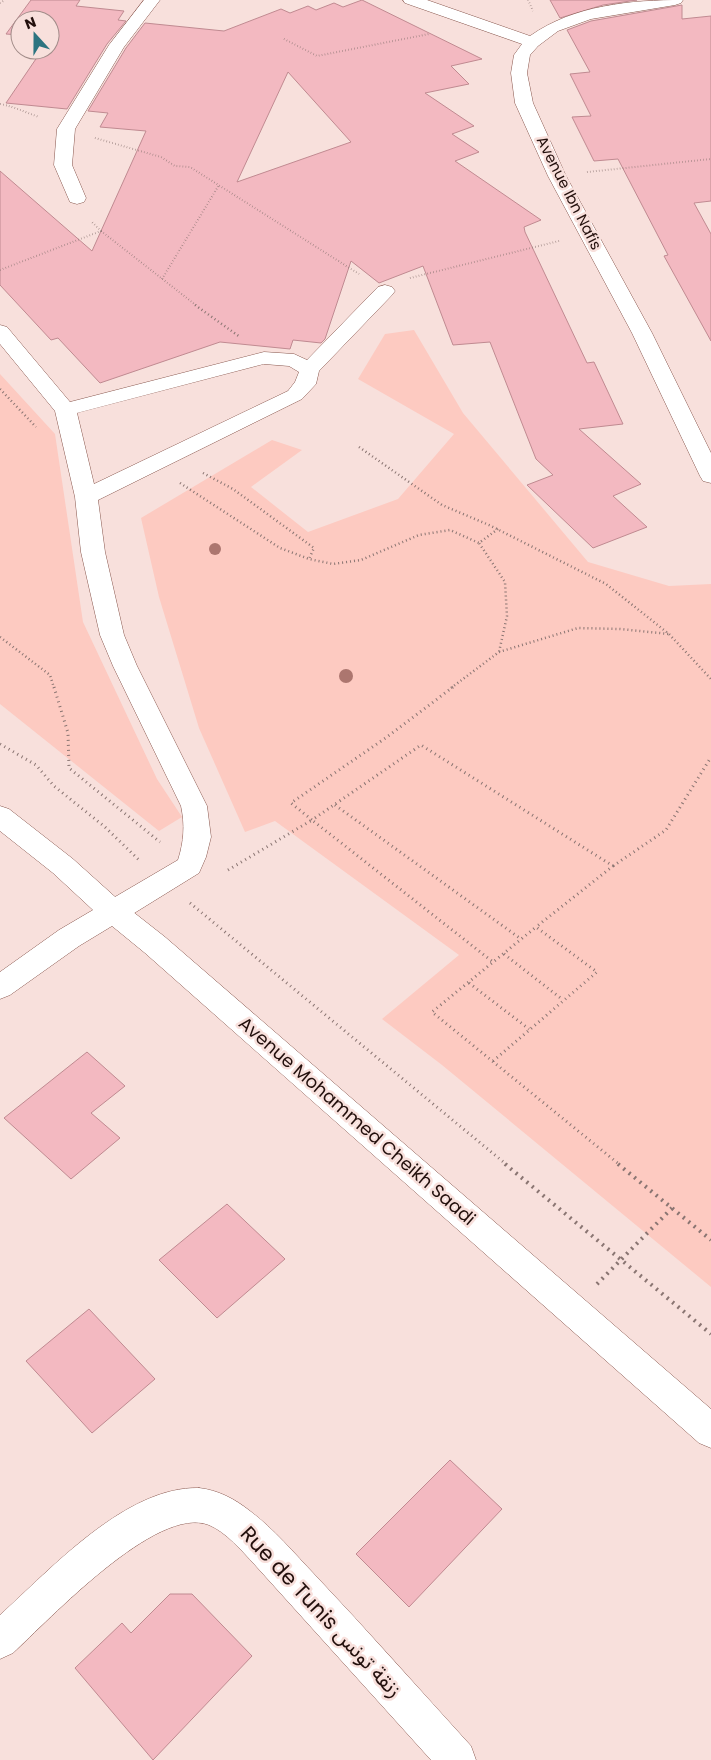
<svg xmlns="http://www.w3.org/2000/svg" width="711" height="1760" font-family="Poppins,'Noto Sans Arabic',sans-serif">
<style>
.green{fill:#fdcac1}
.building{fill:#f3b9c1;stroke:#c08a91;fill-rule:evenodd}
.lines{fill:none;stroke-linecap:round;stroke-linejoin:round}
.street-casing{stroke:#88574e;stroke-width:1}
.secondary-casing{stroke:#88574e;stroke-width:1}
.path-far3{stroke:#8a7572;stroke-width:2;stroke-dasharray:0.5 2.5;stroke-linecap:butt}
.path-far2{stroke:#8a7572;stroke-width:2.5;stroke-dasharray:1 3;stroke-linecap:butt}
.path-far1{stroke:#8a7572;stroke-width:3;stroke-dasharray:1 4;stroke-linecap:butt}
.path{stroke:#8a7572;stroke-width:4;stroke-dasharray:2 5;stroke-linecap:butt}
.street{fill:#fff;fill-rule:evenodd}
.secondary{fill:#fff;fill-rule:evenodd}
.tree{fill:#ac766f}
.labels{text-anchor:middle;stroke-width:5;stroke-linejoin:round;paint-order:stroke}
.far-street-label{font-size:15px;fill:#220f0c;stroke:#f8e0dc}
.street-label{font-size:18px;fill:#220f0c;stroke:#f8e0dc}
.near-street-label{font-size:21px;fill:#220f0c;stroke:#f8e0dc}
</style>
<rect width="100%" height="100%" fill="#f8e0dc"/>
<g class="green">
<polygon points="414,330 463,413 588,562 669,586 711,584 711,1287 442,1065 382,1019 459,955 275,821 245,832 199,728 159,597 141,518 272,440 302,450 251,487 308,532 398,499 454,434 358,379 385,334"/>
<polygon points="0,374 55,434 83,622 157,779 182,817 159,831 0,704"/>
</g>
<g class="building">
<polygon points="31,0 80,0 76,6 124,11 118,20 126,21 107,44 67,109 6,103 42,50 50,50 50,20 20,20 20,35 6,34"/>
<path d="M362,0L482,59L451,66L469,84L425,93L474,126L452,134L479,152L455,161L541,220L524,227L525,232L587,363L594,362L623,424L579,429L641,484L613,496L647,527L593,548L527,485L553,475L536,459L490,342L453,345L423,266L379,283L351,261L325,339L321,343L293,340L290,349L220,342L100,383L58,338L51,340L0,285V171L92,251L146,131L100,127L108,113L88,111L126,48L145,23L224,31L281,9L290,13L308,6L316,10L334,3L343,7ZM288,72L351,142L237,182Z"/>
<polygon points="550,0 637,0 603,5 560,18"/>
<polygon points="682,5 682,19 711,16 711,201 694,203 711,234 711,341 664,256 668,255 618,159 594,161 572,117 591,116 570,74 590,72 567,30 591,21"/>
<polygon points="87,1052 125,1086 91,1113 120,1138 71,1179 4,1118"/>
<polygon points="227,1204 285,1259 217,1318 159,1260"/>
<polygon points="89,1309 155,1379 92,1433 26,1361"/>
<polygon points="450,1460 502,1509 409,1607 356,1554"/>
<polygon points="170,1594 192,1594 252,1656 153,1760 75,1668 122,1623 131,1633"/>
</g>
<g class="lines">
<g class="street-casing">
<g id="street">
<polygon points="144,0 160,0 124,47 75,129 72,165 86,198 84,202 77,204 70,202 54,165 57,129 109,45"/>
<path d="M403,0H427L530,36C574,5 631,0 683,0L681,3L675,5L591,19L558,31L538,46L530,55L527,73L533,103L566,176L652,333L711,453V483L703,481L700,476L632,333L548,176L515,103L511,73L514,55L522,44L405,3Z"/>
<path d="M385,285L392,287L395,291L392,295L319,371L316,384L302,399L98,500L105,552L124,635L137,666L207,806L211,837L206,857L199,873L123,920L113,923L103,920L99,912L103,904L178,860C184,841 185,825 181,806L113,666L100,635L81,552L75,497L55,411L0,344V325L7,327L70,402L264,352L294,354L307,360L378,287ZM264,364L289,366L299,372L295,382L288,391L94,484L77,413Z"/>
<path d="M199,1488C218,1490 235,1499 250,1511C274,1529 294,1553 315,1575C368,1631 419,1689 471,1746L476,1760H431L255,1565C242,1551 226,1532 209,1525C157,1504 49,1620 13,1653L0,1659V1615C51,1569 126,1486 199,1488Z"/>
</g>
</g>
<g class="secondary-casing">
<polygon id="secondary" points="0,806 9,809 73,859 123,904 165,937 711,1409 711,1448 699,1443 145,953 112,926 79,946 10,995 0,999 0,972 59,930 93,910 53,873 0,831"/>
</g>
<g class="path-far3">
<polyline points="528,0 533,11"/>
<polyline points="0,3 5,0"/>
<polyline points="284,39 317,56 429,34"/>
<path d="M0,104C16,107 24,112 39,117"/>
<polyline points="95,138 161,157 175,166 190,167 359,274"/>
<polyline points="587,172 711,159"/>
<polyline points="101,231 197,306"/>
<polyline points="0,270 101,231 91,221"/>
<polyline points="410,278 559,241"/>
<polyline points="162,279 219,185"/>
</g>
<g class="path-far2">
<polyline points="195,305 240,337"/>
<polyline points="0,389 36,427"/>
<polyline points="359,447 442,505 489,525 606,584 669,634 711,679"/>
<polyline points="203,473 233,489 314,548 309,559"/>
<polyline points="180,483 280,548 309,559 333,564 361,560 419,535 450,530 479,543"/>
<polyline points="498,529 479,543 505,582 507,616 499,652"/>
<polyline points="0,637 50,675 54,688"/>
<polyline points="451,688 499,652 578,628 620,629 669,634"/>
</g>
<g class="path-far1">
<polyline points="54,687 68,733 69,768 160,842"/>
<polyline points="453,687 387,737 291,803 312,820 421,745 613,866 536,927"/>
<polyline points="0,744 36,765 54,786 105,827 139,860"/>
<polyline points="335,805 521,939"/>
<polyline points="613,866 666,830 711,757"/>
<polyline points="228,870 312,820 493,962"/>
<polyline points="190,903 507,1165"/>
<polyline points="504,954 563,1000"/>
<polyline points="469,983 529,1029"/>
<polyline points="493,1061 597,972 536,927 432,1012 620,1165"/>
</g>
<g class="path">
<polyline points="505,1164 711,1334"/>
<polyline points="618,1164 711,1240"/>
<polyline points="597,1284 672,1208"/>
</g>
<use href="#street" class="street"/>
<use href="#secondary" class="secondary"/>
</g>
<g class="tree">
<circle cx="215" cy="549" r="6"/>
<circle cx="346" cy="676" r="7"/>
</g>
<g class="labels">
<g class="far-street-label">
<text transform="translate(569 193) rotate(63)" y="5">Avenue Ibn Nafis</text>
</g>
<g class="street-label">
<text transform="translate(357 1121) rotate(41)" y="6">Avenue Mohammed Cheikh Saadi</text>
</g>
<g class="near-street-label">
<text transform="translate(321 1612) rotate(47)" y="7">Rue de Tunis زنقة تونس</text>
</g>
</g>
<g transform="translate(35 35) rotate(339)"><circle r="24" fill="#f8e0dc" stroke="#a28c89"/>
<path d="M0-4L9 19L0 12L-9 19Z" fill="#2d7480"/>
<text y="-8" font-size="14" font-weight="bold" text-anchor="middle" fill="#220f0c">N</text>
</g>
</svg>
